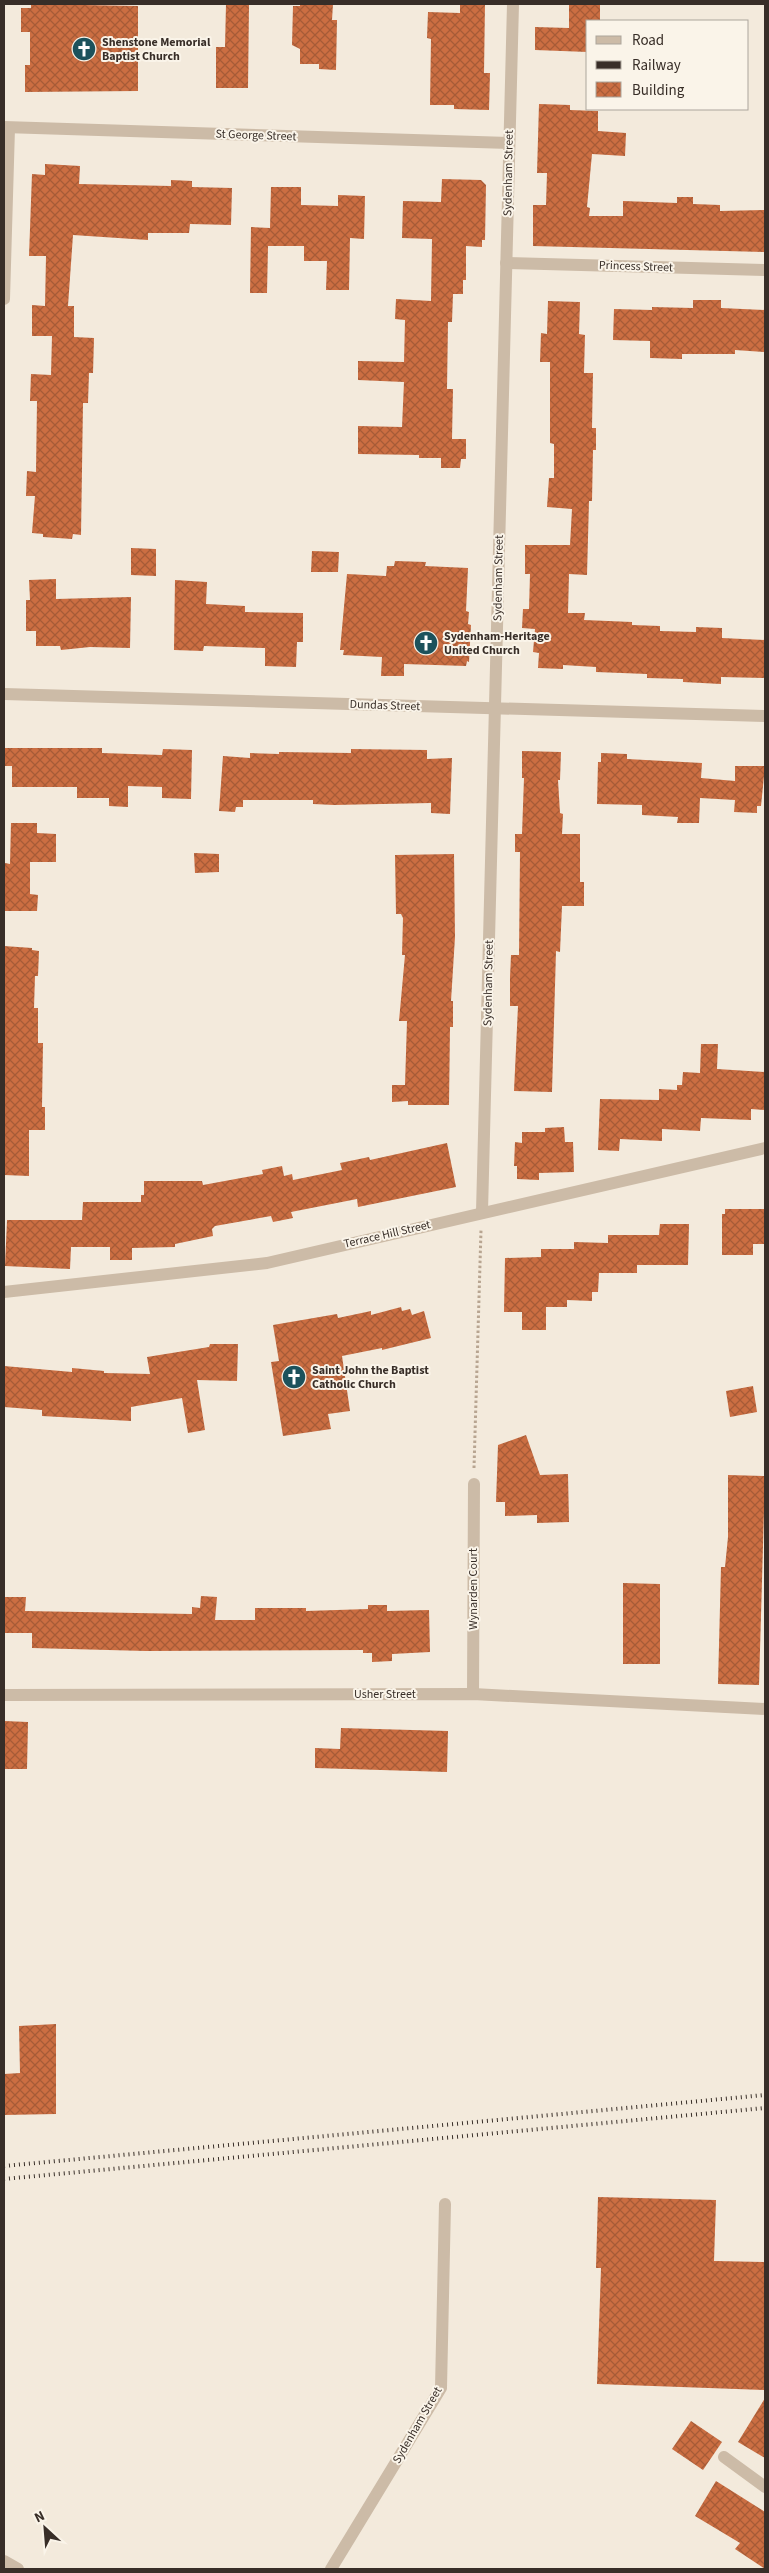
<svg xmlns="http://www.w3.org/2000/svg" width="769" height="2573" font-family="'Source Sans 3',sans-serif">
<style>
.building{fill:url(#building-cross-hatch)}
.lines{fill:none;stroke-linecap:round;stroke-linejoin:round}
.path{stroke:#b8a591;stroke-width:3;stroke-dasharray:2.5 2.5;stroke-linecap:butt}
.minor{stroke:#ccbba7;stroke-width:12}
.rail{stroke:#382e28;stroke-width:4;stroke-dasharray:1 4;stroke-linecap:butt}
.labels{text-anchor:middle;stroke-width:4;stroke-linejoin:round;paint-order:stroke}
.poi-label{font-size:12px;font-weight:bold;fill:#382e28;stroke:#faf4e9;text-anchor:start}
.street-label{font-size:12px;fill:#382e28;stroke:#faf4e9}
</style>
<defs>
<pattern id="building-cross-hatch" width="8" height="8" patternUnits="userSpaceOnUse" patternTransform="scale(1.25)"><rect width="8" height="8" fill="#cb6e42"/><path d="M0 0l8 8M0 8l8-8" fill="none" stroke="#a65b37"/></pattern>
</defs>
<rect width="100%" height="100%" fill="#f3eadc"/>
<g class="building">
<polygon points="31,4 138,6 138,91 25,92 25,65 30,65 30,32 21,32 21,8 31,8"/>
<polygon points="226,4 249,4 248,88 216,88 216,47 225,47"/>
<polygon points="300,4 333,4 332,20 337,20 336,70 319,69 319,64 300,64 300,49 292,45 293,6 300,6"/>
<polygon points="460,4 485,4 484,73 490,73 489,110 454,109 454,105 430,105 431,39 427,38 428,12 460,13"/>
<polygon points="569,4 600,4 600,21 588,21 588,52 535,50 535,27 569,28"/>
<polygon points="539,104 570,105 570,110 598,111 598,131 626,133 625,156 592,154 587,207 590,208 589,216 623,216 623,201 677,203 677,197 693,197 693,204 720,205 720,211 765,210 765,252 533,246 533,205 546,205 547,173 537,173"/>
<polygon points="45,164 80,166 79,184 171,186 171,180 192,181 192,187 232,188 231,225 190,224 189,233 148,233 148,240 73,235 68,306 74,306 74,337 94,338 93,373 89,373 88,403 83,403 81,535 73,534 72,539 43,537 43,534 32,533 35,496 26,496 27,471 36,472 37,401 30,401 31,374 51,375 52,336 32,336 32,305 45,306 46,256 29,256 32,174 45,175"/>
<polygon points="442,179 481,180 486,185 485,240 482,240 482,247 466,246 466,280 463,280 463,294 453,294 452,322 448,322 447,389 453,389 452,439 466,439 466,459 461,459 460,468 441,468 441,458 419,458 419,455 358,454 358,426 402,427 404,382 358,380 358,361 404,362 405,320 395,319 396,299 431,301 432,239 402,238 403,201 441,202"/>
<polygon points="271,187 301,187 301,205 338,206 338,195 365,196 364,239 350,238 349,290 326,290 327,261 304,261 304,246 268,246 267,293 250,293 251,227 270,228"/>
<polygon points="693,300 721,300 721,308 765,310 764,352 735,350 735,354 682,354 682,359 650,358 650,341 613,340 614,309 652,310 652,307 693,308"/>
<polygon points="548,301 580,302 579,334 585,335 584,373 593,373 592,428 596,428 596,450 593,450 592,501 589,501 587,575 569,574 568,613 585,613 584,620 632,622 632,625 660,626 660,631 696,632 696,627 722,628 722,638 765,640 765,678 721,677 721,684 683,682 683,679 647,678 647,674 596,672 596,667 563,665 563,669 538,668 539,653 533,652 535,629 522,628 523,609 529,609 530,574 525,574 525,545 570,545 572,509 547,507 549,478 554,478 554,444 550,443 550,362 540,362 541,333 547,334"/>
<polygon points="131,548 156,549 156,576 131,575"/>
<polygon points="312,551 339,552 338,572 311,572"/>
<polygon points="395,561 426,562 425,566 468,568 466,611 469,612 468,624 471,625 469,662 467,661 466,666 404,664 404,676 381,676 382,657 343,655 344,650 340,650 347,574 386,576 387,566 394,566"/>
<polygon points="56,579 56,599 131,597 130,648 90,647 61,650 60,646 36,646 36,631 26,631 26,600 30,600 29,580"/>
<polygon points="175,580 207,582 206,604 245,606 245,612 303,613 303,642 297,642 296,667 265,666 265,648 204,646 203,651 174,650"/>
<polygon points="4,748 102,748 102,753 162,755 163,749 192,750 191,799 162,798 162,787 128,786 128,807 109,806 109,798 77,798 77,787 12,787 12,766 4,766"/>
<polygon points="351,749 427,750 427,759 452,758 450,814 431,813 431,803 334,805 313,804 313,800 243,800 243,807 236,807 235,812 219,811 223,756 250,758 250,753 279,754 279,752 351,753"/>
<polygon points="522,751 561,752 560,780 558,780 560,813 563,814 562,834 580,834 580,882 584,882 584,906 562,906 560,952 556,951 552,1092 514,1091 518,1006 510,1006 510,977 511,955 519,955 520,852 515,852 515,834 522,834 524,778 522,778"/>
<polygon points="601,753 627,754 627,759 702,763 701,778 735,781 735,766 765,766 761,806 757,806 757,813 734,812 735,800 700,798 699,823 677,823 678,817 642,815 642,805 597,804 598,762 601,762"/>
<polygon points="11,823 37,823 37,833 56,834 56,862 30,862 30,894 38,895 37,911 5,911 5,863 10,864"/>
<polygon points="194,853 219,854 219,872 195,873"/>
<polygon points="454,854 455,937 451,1001 453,1001 453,1027 450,1027 449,1105 408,1105 408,1101 392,1102 392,1085 405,1085 407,1021 399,1021 405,955 402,955 403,918 401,914 396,914 395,855"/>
<polygon points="4,946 32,948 32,950 39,951 38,976 35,976 34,1008 38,1008 38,1043 43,1043 42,1107 45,1107 45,1130 29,1130 29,1176 4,1175"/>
<polygon points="701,1044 718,1044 717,1069 765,1072 765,1110 751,1109 751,1120 701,1118 700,1131 662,1129 662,1141 620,1139 619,1151 598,1150 600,1099 659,1100 659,1089 677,1090 677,1085 682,1085 683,1072 700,1073"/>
<polygon points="564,1127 565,1142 573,1142 574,1172 539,1173 539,1180 517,1179 517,1166 514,1166 515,1142 522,1143 522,1132 545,1132 545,1128"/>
<polygon points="447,1143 456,1187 358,1207 357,1199 291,1212 293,1218 273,1222 271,1216 215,1226 212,1229 213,1236 175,1244 175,1247 132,1248 132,1260 110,1260 110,1247 71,1247 70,1269 5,1266 7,1220 82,1220 83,1202 141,1202 141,1195 144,1195 144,1181 202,1181 203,1185 263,1174 262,1170 282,1166 284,1176 292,1174 293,1180 342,1170 340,1163 369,1157 370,1160"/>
<polygon points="725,1209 765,1209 765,1244 753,1244 753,1255 722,1255 722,1214 725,1214"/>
<polygon points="660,1224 689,1224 688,1265 637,1265 637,1273 599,1273 598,1292 592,1292 592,1301 567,1300 567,1307 546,1307 546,1330 522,1330 522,1312 504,1312 505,1258 541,1257 541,1249 574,1249 574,1242 608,1243 608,1235 659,1235"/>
<polygon points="401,1307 402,1311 410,1309 412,1315 424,1311 431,1338 382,1350 382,1348 342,1356 350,1411 328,1414 331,1429 283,1436 271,1362 279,1361 273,1325 337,1314 338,1318 371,1311 371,1315"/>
<polygon points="210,1344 238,1344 237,1381 197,1380 205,1430 188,1433 182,1398 131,1407 131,1421 42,1416 42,1410 4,1407 4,1366 72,1372 72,1368 104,1371 104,1373 150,1374 147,1357 209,1347"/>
<polygon points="753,1386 757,1412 730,1417 726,1391"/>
<polygon points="526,1435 540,1475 568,1474 569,1522 537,1523 537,1515 505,1516 505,1502 496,1502 498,1445"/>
<polygon points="728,1475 765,1476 759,1685 718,1684 721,1567 725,1567 728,1537"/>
<polygon points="623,1583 660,1584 660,1664 623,1664"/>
<polygon points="201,1596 217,1597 215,1620 255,1620 255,1608 306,1608 306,1611 368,1609 368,1605 387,1605 387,1611 429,1610 430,1652 392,1654 392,1661 372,1662 372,1653 363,1653 363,1650 146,1651 32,1648 32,1633 4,1633 4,1597 26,1597 25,1611 192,1614 192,1607 200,1608"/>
<polygon points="4,1721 28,1722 27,1769 4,1769"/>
<polygon points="341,1728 448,1731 447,1772 315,1768 315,1748 340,1749"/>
<polygon points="56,2024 56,2114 4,2115 4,2074 20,2073 19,2026"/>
<polygon points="598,2197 716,2200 714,2261 765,2262 765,2390 597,2384 601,2268 596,2268"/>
<polygon points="765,2398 765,2458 738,2442"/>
<polygon points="691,2421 722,2442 703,2470 672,2449"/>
<polygon points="716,2481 765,2512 765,2569 735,2549 740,2543 695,2516"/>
</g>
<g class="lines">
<polyline class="path" points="474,1468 481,1230"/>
<g class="minor">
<polyline points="4,127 509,143"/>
<polyline points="506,263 765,270"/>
<polyline points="4,299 9,128"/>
<polyline points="4,694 765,716"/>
<polyline points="482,1212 513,4"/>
<polyline points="4,1292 267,1263 765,1148"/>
<polyline points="473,1694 474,1484"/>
<polyline points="4,1695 473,1694 765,1709"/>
<polyline points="724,2457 765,2487"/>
<polyline points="4,2561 18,2569"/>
<polyline points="331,2569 441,2388 445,2204"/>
</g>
<g class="rail">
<polyline points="4,2166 765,2095"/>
<polyline points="4,2179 765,2108"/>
</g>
</g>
<defs>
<g id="church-disc" transform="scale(1.25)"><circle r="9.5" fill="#1c525c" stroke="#faf4e9"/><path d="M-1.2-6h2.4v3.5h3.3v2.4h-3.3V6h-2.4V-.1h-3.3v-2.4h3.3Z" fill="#fff"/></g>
</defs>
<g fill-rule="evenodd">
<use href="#church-disc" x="84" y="49"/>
<use href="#church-disc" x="426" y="643"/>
<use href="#church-disc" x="294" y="1377"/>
</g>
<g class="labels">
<g class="poi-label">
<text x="102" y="46">Shenstone Memorial<tspan x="102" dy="14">Baptist Church</tspan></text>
<text x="444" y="640">Sydenham-Heritage<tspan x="444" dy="14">United Church</tspan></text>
<text x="312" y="1374">Saint John the Baptist<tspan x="312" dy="14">Catholic Church</tspan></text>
</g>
<g class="street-label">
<text transform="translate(256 135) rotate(2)" y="4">St George Street</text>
<text transform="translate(508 173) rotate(-89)" y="4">Sydenham Street</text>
<text transform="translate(636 266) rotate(2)" y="4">Princess Street</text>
<text transform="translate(498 578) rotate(-89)" y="4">Sydenham Street</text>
<text transform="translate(385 705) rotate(2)" y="4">Dundas Street</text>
<text transform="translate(488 983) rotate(-89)" y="4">Sydenham Street</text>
<text transform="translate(387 1234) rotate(-13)" y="4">Terrace Hill Street</text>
<text transform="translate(473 1589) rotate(-90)" y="4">Wynarden Court</text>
<text x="385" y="1698">Usher Street</text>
<text transform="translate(417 2425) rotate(-60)" y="4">Sydenham Street</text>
</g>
</g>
<rect width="769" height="2573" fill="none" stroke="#382e28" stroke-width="10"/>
<rect x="586" y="20" width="162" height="90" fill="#faf4e9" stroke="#aca59c"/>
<rect x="596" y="36" width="25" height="8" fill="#ccbba7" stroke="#aca59c"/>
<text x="632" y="45" font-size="15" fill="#382e28">Road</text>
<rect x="596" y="61" width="25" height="8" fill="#382e28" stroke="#aca59c"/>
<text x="632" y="70" font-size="15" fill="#382e28">Railway</text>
<rect x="596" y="82" width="25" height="15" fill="url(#building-cross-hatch)" stroke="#aca59c"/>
<text x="632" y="95" font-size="15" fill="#382e28">Building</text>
<g transform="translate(45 2528) rotate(334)" stroke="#faf4e9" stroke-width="4" paint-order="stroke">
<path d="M0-4L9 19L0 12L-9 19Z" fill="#382e28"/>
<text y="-8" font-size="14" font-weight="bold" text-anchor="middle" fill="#382e28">N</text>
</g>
</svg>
